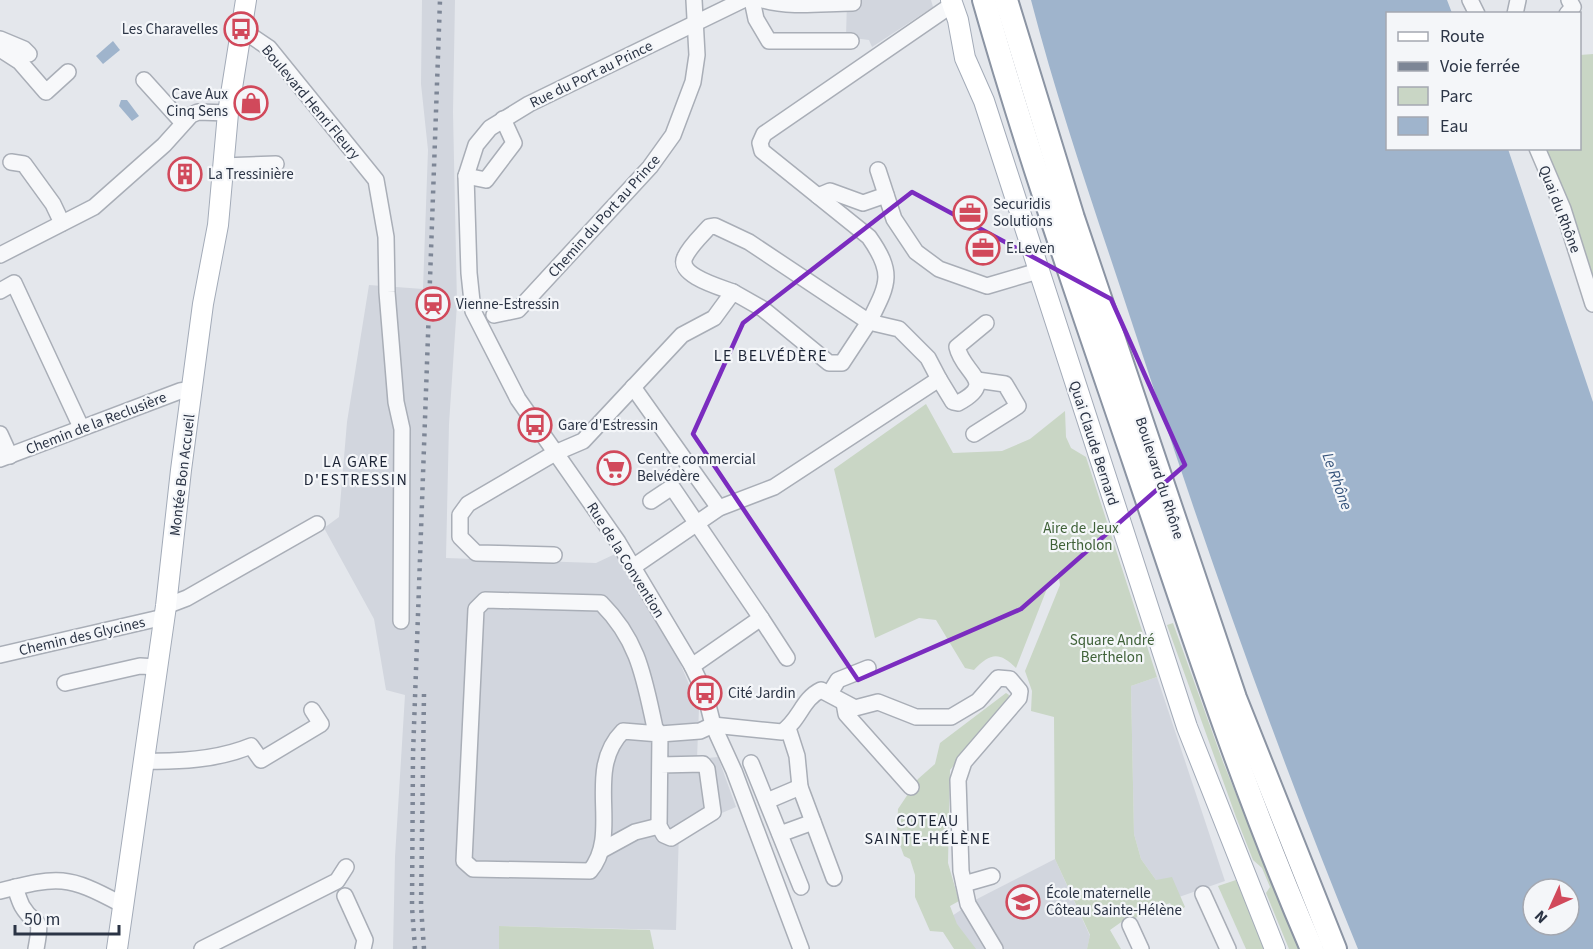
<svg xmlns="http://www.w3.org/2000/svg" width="1593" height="949" font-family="'Source Sans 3',sans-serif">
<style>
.built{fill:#d2d6de}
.green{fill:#c9d6c5}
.water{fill:#9fb4cc;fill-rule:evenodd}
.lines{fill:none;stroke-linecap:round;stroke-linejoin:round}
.minor-casing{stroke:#a9aeb7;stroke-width:18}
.major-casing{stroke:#a3abb8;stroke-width:22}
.highway-casing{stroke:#8b94a3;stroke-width:26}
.minor{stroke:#f7f8fa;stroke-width:15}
.major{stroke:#fff;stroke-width:20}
.highway{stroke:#fff;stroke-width:22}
.rail{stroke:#7d8696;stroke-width:4.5;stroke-dasharray:3 6;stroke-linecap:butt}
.marked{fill:none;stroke:#7b2cbf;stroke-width:4.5;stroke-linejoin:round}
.labels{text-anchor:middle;stroke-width:4.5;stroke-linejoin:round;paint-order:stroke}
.poi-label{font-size:15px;fill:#2b3445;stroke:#f4f6f9;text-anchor:start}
.street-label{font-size:15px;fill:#2b3445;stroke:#f4f6f9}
.park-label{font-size:15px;fill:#3f6138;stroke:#f4f6f9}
.neighbourhood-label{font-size:16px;letter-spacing:1.5px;fill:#1d2536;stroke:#f4f6f9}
.water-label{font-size:16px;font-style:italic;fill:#34527a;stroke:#f4f6f9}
</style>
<rect width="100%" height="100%" fill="#e4e7ec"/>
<g class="built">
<polygon points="422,0 455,0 453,112 457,304 449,424 446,558 596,563 615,554 677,656 699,708 697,759 718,757 736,807 679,831 676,930 499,926 499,949 393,949 395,857 405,695 386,690 374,619 324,528 339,517 347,422 369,285 423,289 428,150 421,84"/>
<polygon points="847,0 931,0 933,7 872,47 869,40 846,37"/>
<polygon points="1157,677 1225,881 1179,897 1156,880 1141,859 1134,834 1131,686"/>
<polygon points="1055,859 1090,936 1087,949 975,949 962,934 952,916 977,899"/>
</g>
<g class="green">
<polygon points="1593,54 1593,280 1544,149 1580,148 1580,55"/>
<path d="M926,404L953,453L1002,451L1030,439L1065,411L1066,437L1071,448L1086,457L1157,677L1131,686L1134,834L1141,859L1156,880L1172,877L1185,907L1175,913L1170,903L1128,921L1127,918L1110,930L1121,949H1087L1090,935L1055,859L1054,717L1031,711L1032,691L1025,671L1060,585L1058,572L1048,586L1016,668C999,651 990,653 974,670L965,668L936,620L919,618L875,638L834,469Z"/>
<polygon points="1173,623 1223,762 1299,949 1289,949 1266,893 1270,887 1262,868 1253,860 1236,817 1167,625"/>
<polygon points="1006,693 1009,695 1008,700 950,770 948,863 959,901 950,906 957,924 976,949 954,949 943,932 930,931 915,897 915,875 910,859 904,856 897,837 898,809 918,779 935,764 940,743"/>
<polygon points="1236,880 1266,949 1246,949 1218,886"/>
<polygon points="499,926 650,930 654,949 499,949"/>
</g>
<g class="water">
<path d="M1031,0H1447L1452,13L1388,14V148L1508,149L1593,402V949H1358C1275,747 1203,540 1135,332C1099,222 1060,112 1031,0ZM1533,889H1569V925H1533Z"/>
<polygon points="113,41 120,50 103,64 96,56"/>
<polygon points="121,100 127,100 139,116 132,121 119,106"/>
</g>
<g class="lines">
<g class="minor-casing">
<g id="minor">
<polyline points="743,0 529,104 490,128 476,145 466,176 469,273 473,311 518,399 618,542 692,666 705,693 713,725 734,771 801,949"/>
<polyline points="752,0 756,19 769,41 851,41"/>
<path d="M763,0C791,8 824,3 853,3V0"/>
<polyline points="1470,0 1477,14"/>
<polyline points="1515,14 1518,0"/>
<polyline points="1567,14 1573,7 1569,0"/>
<polyline points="241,29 269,48 376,180 386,237 387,292 396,402 402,429 401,621"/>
<polyline points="0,39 24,49 29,54"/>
<polyline points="0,49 20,62 46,92 68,72"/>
<polyline points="144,80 182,122"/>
<polyline points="1537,148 1563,209 1593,304"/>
<polyline points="11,162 24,164 53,204 62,223"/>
<polyline points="223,166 276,164"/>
<polyline points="878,170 894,219 916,252 939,269 987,286 1038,271"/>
<polyline points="466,176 486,180 514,143 503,119"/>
<polyline points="818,196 830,191 863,203 886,195"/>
<polyline points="0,255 94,207 164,145 191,115 198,112 228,113"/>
<polyline points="0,291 14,283 81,427"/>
<path d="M733,292C720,287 676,275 685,257C690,246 701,236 709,227L715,226L749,242L869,322C888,284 895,274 869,237L762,151L760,143L764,134L953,4"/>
<polyline points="494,315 518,310 650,167 673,135 693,82 697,55 694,0"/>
<path d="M939,379L953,402L958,403C998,382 963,374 957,347L986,323"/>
<polyline points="633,387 719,508"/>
<polyline points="0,434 10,456"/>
<polyline points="974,434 1018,406 1005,384 977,380"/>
<polyline points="0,459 180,391 192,389"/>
<polyline points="651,501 672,487 761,618 692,666"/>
<polyline points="554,555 476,553 460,537 460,515 468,504 555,453 583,441 682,335 714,318 733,292 763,309 829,363 842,363 869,322 899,329 928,358 939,379 774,487 719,508 633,567"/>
<polyline points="166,606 187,598 317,524"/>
<polyline points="761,618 787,658"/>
<polyline points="0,655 164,617"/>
<polyline points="65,683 140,666 157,667"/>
<polyline points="830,693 838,680 868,668"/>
<polyline points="844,703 846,714 911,787"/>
<polyline points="788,728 797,756 800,787 834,878"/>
<path d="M142,761C179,762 217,760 251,746L261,760L321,724L312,710"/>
<polyline points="751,763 801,887"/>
<path d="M660,765L703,764L707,769L713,812L671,838L664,835L659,826L660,734L623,731C583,771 622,833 590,871L473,869L464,861L476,609L485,600L601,603C639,641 644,678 655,728L660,734L700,731L713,725L782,732C800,720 802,699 821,690L855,708L878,702L916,717H951L978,701L998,678L1010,679L1020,691L1019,698L964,762L958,780L961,871L968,904L995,949"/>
<polyline points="767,801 800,787"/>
<polyline points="780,834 813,822"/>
<polyline points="602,850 635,832 659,826"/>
<polyline points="964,884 992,876"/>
<path d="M15,887C17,893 19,900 22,906C36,930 43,911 36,949"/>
<path d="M0,891C59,876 67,875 121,904"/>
<polyline points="1203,894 1228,949"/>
<polyline points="345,896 365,940 363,949"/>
<polyline points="1130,925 1141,949"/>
<polyline points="202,949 337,881 346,867"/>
</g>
</g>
<g class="major-casing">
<g id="major">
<polyline points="951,0 958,20 965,58 984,101 1187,727 1275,949"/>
<polyline points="117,949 166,606 181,470 203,304 218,225 228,113 246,0"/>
</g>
</g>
<g class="highway-casing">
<g id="highway">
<path d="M984,0C1028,155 1082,308 1134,461C1189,624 1243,790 1312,949"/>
<polyline points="1006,0 1073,218 1235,698 1335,949"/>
</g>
</g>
<use href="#minor" class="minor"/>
<use href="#major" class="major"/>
<use href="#highway" class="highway"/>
<g class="rail">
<polyline points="424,694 421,906 424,949"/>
<polyline points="415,949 412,907 413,754 440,0"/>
</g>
</g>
<path class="marked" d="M912,192L1111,299L1185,465L1021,609L858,680L693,434L743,323Z"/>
<defs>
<g id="bus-ring" transform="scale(1.725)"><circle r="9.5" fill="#f4f6f9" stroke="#d1495b" stroke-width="1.5"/><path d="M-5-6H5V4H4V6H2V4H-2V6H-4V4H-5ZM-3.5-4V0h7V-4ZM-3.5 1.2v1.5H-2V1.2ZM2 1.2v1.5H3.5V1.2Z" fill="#d1495b"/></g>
<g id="shop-ring" transform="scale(1.725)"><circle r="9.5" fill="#f4f6f9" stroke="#d1495b" stroke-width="1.5"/><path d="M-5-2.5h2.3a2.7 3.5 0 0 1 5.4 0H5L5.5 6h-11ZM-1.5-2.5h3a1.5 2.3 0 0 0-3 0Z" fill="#d1495b"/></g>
<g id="building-ring" transform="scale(1.725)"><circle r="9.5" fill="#f4f6f9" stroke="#d1495b" stroke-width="1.5"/><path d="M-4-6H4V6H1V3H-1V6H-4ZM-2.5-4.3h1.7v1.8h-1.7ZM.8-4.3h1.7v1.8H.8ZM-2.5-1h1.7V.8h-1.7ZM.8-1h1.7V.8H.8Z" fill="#d1495b"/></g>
<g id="office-ring" transform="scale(1.725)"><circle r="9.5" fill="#f4f6f9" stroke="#d1495b" stroke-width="1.5"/><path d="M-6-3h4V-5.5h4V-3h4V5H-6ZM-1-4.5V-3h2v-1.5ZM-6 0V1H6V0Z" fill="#d1495b"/></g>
<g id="station-ring" transform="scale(1.725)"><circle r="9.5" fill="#f4f6f9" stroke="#d1495b" stroke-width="1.5"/><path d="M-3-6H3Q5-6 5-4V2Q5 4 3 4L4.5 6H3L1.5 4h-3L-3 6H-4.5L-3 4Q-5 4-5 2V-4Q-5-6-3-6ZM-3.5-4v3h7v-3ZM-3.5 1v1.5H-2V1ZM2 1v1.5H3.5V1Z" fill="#d1495b"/></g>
<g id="supermarket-ring" transform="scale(1.725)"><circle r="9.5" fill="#f4f6f9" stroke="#d1495b" stroke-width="1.5"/><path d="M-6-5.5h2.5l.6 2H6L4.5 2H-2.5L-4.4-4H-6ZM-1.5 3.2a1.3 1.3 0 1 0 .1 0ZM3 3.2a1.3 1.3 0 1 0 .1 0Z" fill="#d1495b"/></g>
<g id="school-ring" transform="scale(1.725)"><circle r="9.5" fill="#f4f6f9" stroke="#d1495b" stroke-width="1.5"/><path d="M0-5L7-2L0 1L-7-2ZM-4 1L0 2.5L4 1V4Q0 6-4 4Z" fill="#d1495b"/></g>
</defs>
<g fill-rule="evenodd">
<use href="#bus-ring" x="241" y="29"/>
<use href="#shop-ring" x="251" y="103"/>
<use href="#building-ring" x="185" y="174"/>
<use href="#office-ring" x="970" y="213"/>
<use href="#office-ring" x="983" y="248"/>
<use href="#station-ring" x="433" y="304"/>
<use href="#bus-ring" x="535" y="425"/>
<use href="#supermarket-ring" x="614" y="468"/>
<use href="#bus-ring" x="705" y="693"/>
<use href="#school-ring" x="1023" y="902"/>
</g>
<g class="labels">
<g class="poi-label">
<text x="218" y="34" text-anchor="end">Les Charavelles</text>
<text x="228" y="99" text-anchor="end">Cave Aux<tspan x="228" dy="17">Cinq Sens</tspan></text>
<text x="208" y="179">La Tressinière</text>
<text x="993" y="209">Securidis<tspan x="993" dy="17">Solutions</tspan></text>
<text x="1006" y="253">E.Leven</text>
<text x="456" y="309">Vienne-Estressin</text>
<text x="558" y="430">Gare d'Estressin</text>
<text x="637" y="464">Centre commercial<tspan x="637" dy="17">Belvédère</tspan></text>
<text x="728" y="698">Cité Jardin</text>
<text x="1046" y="898">École maternelle<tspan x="1046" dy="17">Côteau Sainte-Hélène</tspan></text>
</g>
<g class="street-label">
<text transform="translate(591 74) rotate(-26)" y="5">Rue du Port au Prince</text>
<text transform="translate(311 102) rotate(50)" y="5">Boulevard Henri Fleury</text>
<text transform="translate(1560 209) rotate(69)" y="5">Quai du Rhône</text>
<text transform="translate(604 216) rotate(-48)" y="5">Chemin du Port au Prince</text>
<text transform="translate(96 423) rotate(-21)" y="5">Chemin de la Reclusière</text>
<text transform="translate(1094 443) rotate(72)" y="5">Quai Claude Bernard</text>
<text transform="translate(182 475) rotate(-83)" y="5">Montée Bon Accueil</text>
<text transform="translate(1160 478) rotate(72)" y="5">Boulevard du Rhône</text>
<text transform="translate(626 560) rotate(58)" y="5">Rue de la Convention</text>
<text transform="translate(82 636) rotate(-13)" y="5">Chemin des Glycines</text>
</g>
<g class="park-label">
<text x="1081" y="533">Aire de Jeux<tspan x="1081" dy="17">Bertholon</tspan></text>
<text x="1112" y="645">Square André<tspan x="1112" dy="17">Berthelon</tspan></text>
</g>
<g class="neighbourhood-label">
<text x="771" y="361">LE BELVÉDÈRE</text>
<text x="356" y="467">LA GARE<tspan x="356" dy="18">D'ESTRESSIN</tspan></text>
<text x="928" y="826">COTEAU<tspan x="928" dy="18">SAINTE-HÉLÈNE</tspan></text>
</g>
<g class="water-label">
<text transform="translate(1338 481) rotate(70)" y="6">Le Rhône</text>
</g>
</g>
<rect x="1386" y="12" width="195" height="138" fill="#f4f6f9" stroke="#a4a8b1" stroke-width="1.5"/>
<rect x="1398" y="32" width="30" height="9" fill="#ffffff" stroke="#a4a8b1" stroke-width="1.5"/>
<text x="1440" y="42" font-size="18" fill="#2b3445">Route</text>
<rect x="1398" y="62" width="30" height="9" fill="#7d8696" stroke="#a4a8b1" stroke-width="1.5"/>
<text x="1440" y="72" font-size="18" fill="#2b3445">Voie ferrée</text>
<rect x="1398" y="87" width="30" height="18" fill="#c9d6c5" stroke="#a4a8b1" stroke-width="1.5"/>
<text x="1440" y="102" font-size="18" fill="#2b3445">Parc</text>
<rect x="1398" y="117" width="30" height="18" fill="#9fb4cc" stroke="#a4a8b1" stroke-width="1.5"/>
<text x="1440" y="132" font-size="18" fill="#2b3445">Eau</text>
<g transform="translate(1551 907) rotate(225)"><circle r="28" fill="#f4f6f9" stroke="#a4a8b1" stroke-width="1.5"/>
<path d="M0-4.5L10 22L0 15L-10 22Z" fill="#d1495b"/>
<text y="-9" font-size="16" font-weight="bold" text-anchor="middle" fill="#2b3445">N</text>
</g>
<path d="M15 925v9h104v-9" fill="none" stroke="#2b3445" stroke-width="3"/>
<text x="24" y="925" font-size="18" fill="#2b3445" stroke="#f4f6f9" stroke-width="4.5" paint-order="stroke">50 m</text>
</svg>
